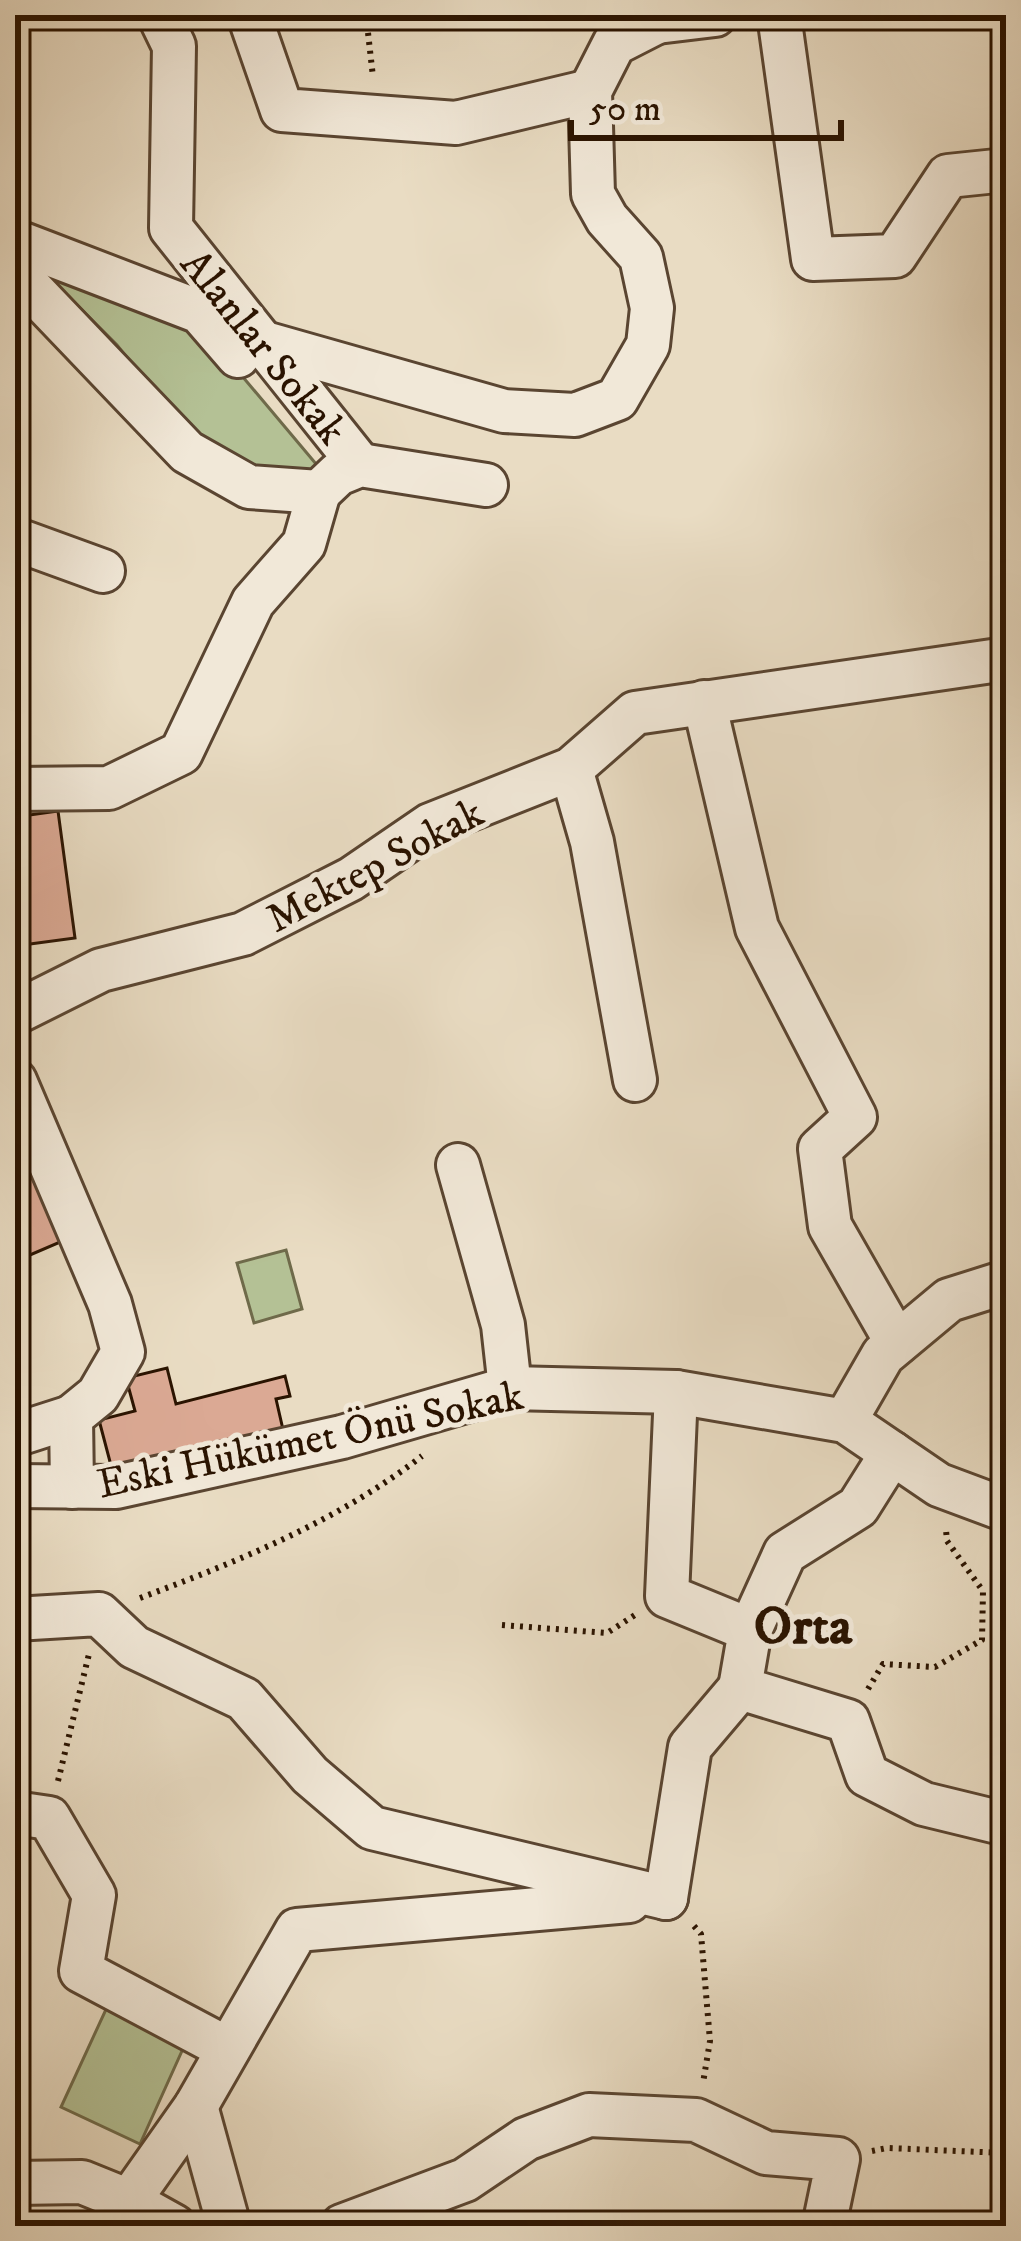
<svg xmlns="http://www.w3.org/2000/svg" width="1021" height="2241" font-family="'IM FELL DW Pica',serif">
<style>
.green{fill:#b4c195;stroke:#6f6a4a;stroke-width:3}
.building{fill:#dba994;stroke:#2a1300;stroke-width:3}
.lines{fill:none;stroke-linecap:round;stroke-linejoin:round}
.minor-casing{stroke:#5a4531;stroke-width:48}
.path{stroke:#2a1300;stroke-width:6;stroke-dasharray:3 6;stroke-linecap:butt}
.minor{stroke:#f1e8d8;stroke-width:42}
.labels{text-anchor:middle;stroke-width:10;stroke-linejoin:round;paint-order:stroke}
.street-label{font-size:42px;fill:#2a1300;stroke:#f1e8d8}
.district-label{font-size:54px;font-weight:bold;fill:#2a1300;stroke:#f1e8d8}
</style>
<rect width="100%" height="100%" fill="#e9dcc3"/>
<filter id="stains"><feTurbulence type="fractalNoise" baseFrequency=".00167" numOctaves="4"/><feColorMatrix values="0 0 0 0 .2 0 0 0 0 .09 0 0 0 0 .02 0 0 0 .5 -.17"/></filter>
<radialGradient id="worn" r=".72"><stop offset=".6" stop-color="#630" stop-opacity="0"/><stop offset="1" stop-color="#630" stop-opacity=".3"/></radialGradient>
<g class="green">
<polygon points="45,273 200,326 327,477 264,476 199,447 117,345"/>
<polygon points="286,1250 302,1309 254,1323 237,1263"/>
<polygon points="108,2005 186,2042 140,2144 61,2107"/>
</g>
<g class="building">
<polygon points="58,811 75,938 15,946 15,817"/>
<polygon points="15,1124 65,1240 23,1258 15,1240"/>
<polygon points="167,1368 176,1404 285,1376 290,1396 276,1399 284,1434 114,1477 99,1420 135,1411 126,1378"/>
</g>
<g class="lines">
<g class="minor-casing">
<g id="minor">
<polyline points="159,15 174,46 171,228 360,465"/>
<polyline points="249,15 282,110 456,123 590,91"/>
<polyline points="647,15 657,22 715,15"/>
<polyline points="779,15 813,259 895,256 948,176 1006,170"/>
<polyline points="15,241 200,312 238,356"/>
<polyline points="15,272 187,452 249,487 319,492 338,474 360,465 486,485"/>
<polyline points="261,342 504,411 575,415 617,399 648,345 652,308 641,257 607,219 593,194 590,91 614,44 657,22"/>
<polyline points="15,539 103,571"/>
<polyline points="704,702 757,928 855,1117 820,1149 830,1226 897,1343"/>
<polyline points="571,769 592,842 635,1080"/>
<polyline points="15,789 109,788 181,753 253,602 304,544 319,492"/>
<polyline points="15,1013 101,970 243,934 351,879 430,825 571,769 635,713 1006,659"/>
<polyline points="15,1081 110,1304 123,1352 98,1395 71,1417 72,1487"/>
<polyline points="458,1165 503,1325 510,1388"/>
<polyline points="676,1392 667,1596 750,1630 740,1688 848,1721 867,1775 924,1804 1006,1824"/>
<polyline points="845,1421 883,1355 949,1300 1006,1282"/>
<polyline points="15,1435 71,1417"/>
<polyline points="15,1486 116,1487 342,1437 510,1388 676,1392 845,1421 939,1485 1006,1510"/>
<polyline points="15,1619 99,1614 134,1647 244,1699 310,1775 372,1828 666,1898"/>
<polyline points="750,1630 785,1553 858,1507 892,1453"/>
<polyline points="15,1813 49,1818 94,1895 81,1971 228,2049"/>
<polyline points="666,1898 690,1747 740,1688"/>
<polyline points="196,2106 229,2226"/>
<polyline points="15,2183 82,2182 129,2201 174,2226"/>
<polyline points="120,2226 129,2201 196,2106 297,1930 629,1901"/>
<polyline points="342,2226 465,2180 526,2139 589,2115 696,2120 766,2153 838,2159 824,2226"/>
</g>
</g>
<g class="path">
<polyline points="366,15 373,77"/>
<path d="M140,1598C239,1561 338,1521 422,1456"/>
<polyline points="502,1625 607,1633 638,1613"/>
<polyline points="868,1689 883,1664 935,1667 982,1640 983,1591 947,1541 946,1530"/>
<polyline points="58,1781 89,1654"/>
<polyline points="694,1926 701,1934 710,2041 703,2083"/>
<polyline points="872,2151 887,2148 1006,2153"/>
</g>
<use href="#minor" class="minor"/>
</g>
<g class="labels">
<g class="street-label">
<text transform="translate(265 346) rotate(51)" y="15">Alanlar Sokak</text>
<text transform="translate(374 864) rotate(-28)" y="15">Mektep Sokak</text>
<text transform="translate(310 1438) rotate(-12)" y="15">Eski Hükümet Önü Sokak</text>
</g>
<g class="district-label">
<text x="803" y="1643">Orta</text>
</g>
</g>
<rect width="1021" height="2241" fill="none" stroke="#e9dcc3" stroke-width="60"/>
<rect x="18" y="18" width="985" height="2205" fill="none" stroke="#2a1300" stroke-width="6"/>
<rect x="30" y="30" width="961" height="2181" fill="none" stroke="#2a1300" stroke-width="3"/>
<path d="M571 120v18h270v-18" fill="none" stroke="#2a1300" stroke-width="6"/>
<text x="589" y="120" font-size="36" fill="#2a1300" stroke="#f1e8d8" stroke-width="9" paint-order="stroke">50 m</text>
<rect width="100%" height="100%" filter="url(#stains)"/>
<rect width="100%" height="100%" fill="url(#worn)"/>
</svg>
